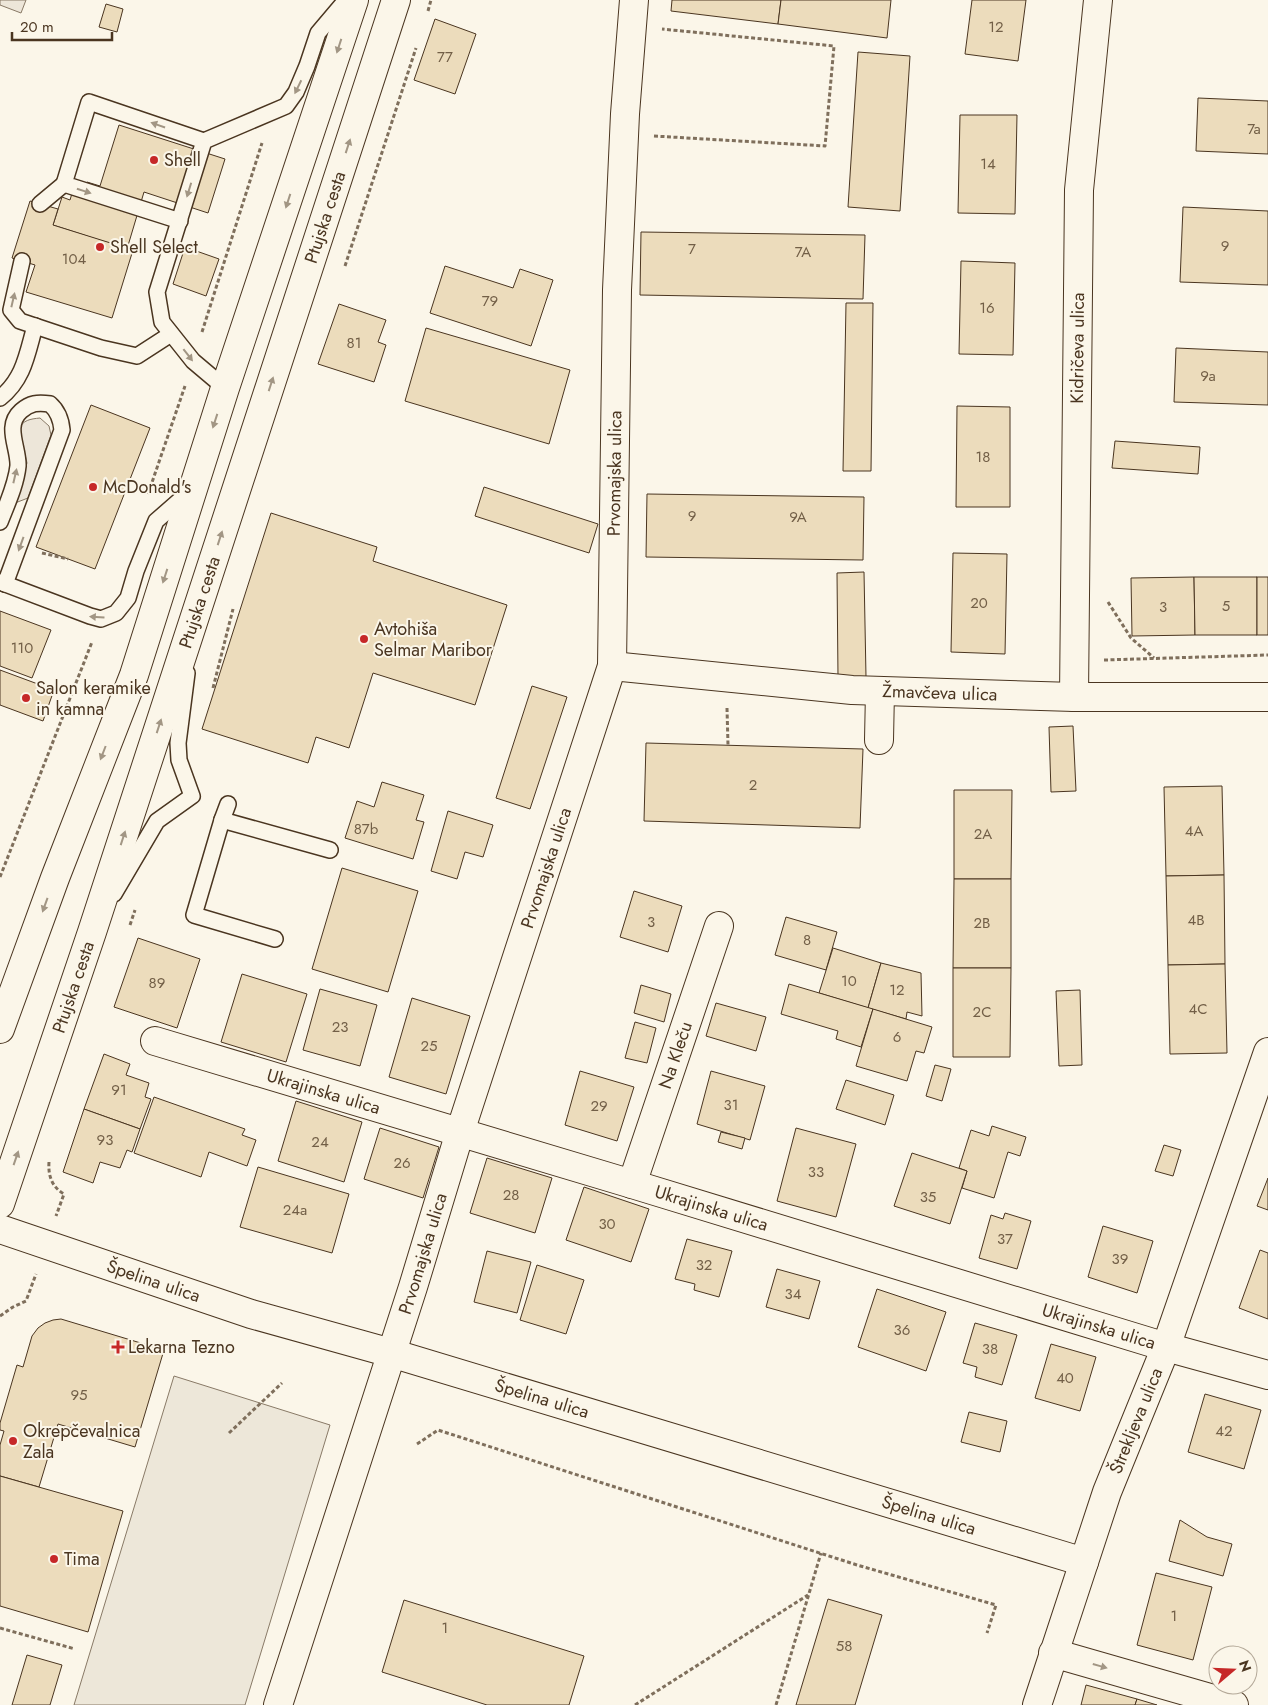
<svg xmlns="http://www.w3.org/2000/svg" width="1268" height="1705" font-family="Jost,sans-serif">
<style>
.green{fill:#ede6d9;stroke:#887966}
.parking{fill:#ede7d9;stroke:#887966}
.building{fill:#ecdcbc;stroke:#4a3520}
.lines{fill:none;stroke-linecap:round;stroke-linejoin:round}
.lane-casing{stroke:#4a3520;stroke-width:18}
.street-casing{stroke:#4a3520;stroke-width:30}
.primary-casing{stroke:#4a3520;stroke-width:30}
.path{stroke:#7f6f5c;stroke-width:3;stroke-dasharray:4 2.5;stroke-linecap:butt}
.lane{stroke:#fbf6e9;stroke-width:15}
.street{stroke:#fbf6e9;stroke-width:28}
.primary{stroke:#fbf6e9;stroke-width:28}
.oneway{fill:#a29684}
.poi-dot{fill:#c62828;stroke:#fbf6e9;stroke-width:2}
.labels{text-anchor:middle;stroke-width:4;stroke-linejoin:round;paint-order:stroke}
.number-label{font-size:15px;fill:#725f47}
.poi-label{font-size:18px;fill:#4a3520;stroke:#fbf6e9;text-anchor:start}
.street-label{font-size:18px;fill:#4a3520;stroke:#fbf6e9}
</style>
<rect width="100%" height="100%" fill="#fbf6e9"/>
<g class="green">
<polygon points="0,0 26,0 21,13 0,5"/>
<path d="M40,418L49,426L51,435L28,498L15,503L27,463L19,429C23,420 30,419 40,418Z"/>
</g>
<polygon class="parking" points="174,1376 330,1425 245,1705 74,1705"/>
<g class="building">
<polygon points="672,0 781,0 778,24 671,11"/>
<polygon points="781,0 891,0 887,38 778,24"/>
<polygon points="972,0 1026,0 1018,61 965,54"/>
<polygon points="106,4 123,9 117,32 99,27"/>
<polygon points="435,19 476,34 455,94 414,80"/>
<polygon points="858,52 910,56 900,211 848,207"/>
<polygon points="1198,98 1268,101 1268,154 1196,151"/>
<polygon points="960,115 1017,115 1015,214 958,213"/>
<polygon points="119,125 225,159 208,213 144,192 127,249 53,225 62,197 70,200 73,190 83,193 87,182 100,186"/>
<polygon points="30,201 58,209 53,225 133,250 112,318 26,292 35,265 12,258"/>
<polygon points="1183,207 1268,211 1268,285 1180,282"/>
<polygon points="641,232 865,235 863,299 640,295"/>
<polygon points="185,247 219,259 206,296 173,284"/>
<polygon points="961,261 1015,263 1013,355 959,354"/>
<polygon points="445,266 513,288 520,269 553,280 531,346 430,313"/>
<polygon points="846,303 873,303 871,471 843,471"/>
<polygon points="339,304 386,320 378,342 386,345 374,382 318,364"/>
<polygon points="426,328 570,370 549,444 405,401"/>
<polygon points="1176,348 1268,352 1268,405 1174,402"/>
<polygon points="91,405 150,428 95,569 36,547"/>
<polygon points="957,406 1010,407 1010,507 956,507"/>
<polygon points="1115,441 1200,447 1198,474 1112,468"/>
<polygon points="484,487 598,524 589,553 475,516"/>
<polygon points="647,494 864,497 863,560 646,557"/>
<polygon points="271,513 377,547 373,561 507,605 475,705 373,673 349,748 316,737 308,763 202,729"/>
<polygon points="953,553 1007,554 1005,654 951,652"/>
<polygon points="864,572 866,677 838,677 837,573"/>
<polygon points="1194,577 1195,635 1132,636 1131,578"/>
<polygon points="1194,577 1257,577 1257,635 1195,635"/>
<rect x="1257" y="577" width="11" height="58"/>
<polygon points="0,611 51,630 32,678 0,666"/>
<polygon points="0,670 54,690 43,721 0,705"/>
<polygon points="532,686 567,697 530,809 496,798"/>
<polygon points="1073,726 1076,791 1051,792 1049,727"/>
<polygon points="646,743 863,749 860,828 644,821"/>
<polygon points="382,782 424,795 416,820 424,822 413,859 345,838 357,801 374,807"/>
<polygon points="1222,786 1224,875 1166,876 1164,787"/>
<polygon points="954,790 1012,790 1011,879 954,879"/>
<polygon points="448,811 493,825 483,857 465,852 457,879 431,871"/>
<polygon points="342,868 418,891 388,992 312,969"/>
<polygon points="1224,875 1225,964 1168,965 1166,876"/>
<polygon points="954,879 1011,879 1011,968 953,968"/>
<polygon points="634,891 682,906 668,952 620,937"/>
<polygon points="786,917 837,932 826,970 775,955"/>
<polygon points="138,938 200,959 177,1028 114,1007"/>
<polygon points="833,948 881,963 868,1008 819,993"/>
<polygon points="881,963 921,973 922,1016 907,1012 906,1019 868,1008"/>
<polygon points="1225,964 1227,1053 1170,1054 1168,965"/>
<polygon points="953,968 1011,968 1010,1057 953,1057"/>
<polygon points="242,974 307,994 286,1062 221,1042"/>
<polygon points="789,984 873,1009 861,1047 836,1039 838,1031 781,1014"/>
<polygon points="641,985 671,994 664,1022 634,1013"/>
<polygon points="320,989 377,1005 360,1066 303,1050"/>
<polygon points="1080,990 1082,1065 1059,1066 1056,991"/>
<polygon points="412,998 470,1016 446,1094 389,1077"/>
<polygon points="716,1003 766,1017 756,1051 706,1036"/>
<polygon points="873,1009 932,1027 924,1053 916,1051 907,1081 856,1066"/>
<polygon points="635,1022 656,1028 647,1063 625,1058"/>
<polygon points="104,1054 130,1064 126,1075 149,1083 145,1097 151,1099 140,1129 84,1109"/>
<polygon points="935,1065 951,1069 942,1101 926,1096"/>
<polygon points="580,1071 634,1087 617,1141 565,1125"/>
<polygon points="711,1071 765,1086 750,1140 697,1124"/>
<polygon points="846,1080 894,1095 885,1125 836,1109"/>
<polygon points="154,1097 245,1129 242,1135 256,1140 247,1166 209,1152 201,1177 134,1153"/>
<polygon points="296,1101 362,1122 344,1182 278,1161"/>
<polygon points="84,1109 140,1129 132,1152 127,1150 120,1168 100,1162 93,1183 63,1172"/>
<polygon points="992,1126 1026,1137 1020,1156 1008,1152 994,1198 962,1188 967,1171 959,1168 971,1130 989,1136"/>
<polygon points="380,1128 439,1147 423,1198 364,1179"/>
<polygon points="796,1128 856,1144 836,1217 777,1201"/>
<polygon points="721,1132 745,1138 742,1149 718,1142"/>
<polygon points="1164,1145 1181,1150 1173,1176 1155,1171"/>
<polygon points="912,1153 967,1171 950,1224 894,1206"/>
<polygon points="487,1158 552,1178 535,1233 470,1213"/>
<polygon points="258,1167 349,1194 332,1253 240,1227"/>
<polygon points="1268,1178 1268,1210 1257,1206"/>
<polygon points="584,1187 649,1209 631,1262 566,1240"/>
<polygon points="1005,1213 1031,1221 1017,1269 979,1258 991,1215 1003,1219"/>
<polygon points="1103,1226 1153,1241 1137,1293 1088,1277"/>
<polygon points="687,1239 732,1251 719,1297 694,1290 695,1284 675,1279"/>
<polygon points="1260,1250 1268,1253 1268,1319 1239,1308"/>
<polygon points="487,1251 531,1262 517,1313 474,1302"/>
<polygon points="537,1265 584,1280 566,1334 520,1320"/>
<polygon points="777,1269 820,1281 809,1319 766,1307"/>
<polygon points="877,1289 946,1312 926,1371 858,1347"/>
<polygon points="61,1319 164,1350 135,1447 58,1424 39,1487 0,1476 0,1445 4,1431 0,1430 0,1423 17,1365 23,1367 32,1336 38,1328 45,1323 53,1320"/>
<polygon points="975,1323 1017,1335 1002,1385 975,1377 977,1367 963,1363"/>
<polygon points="1051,1344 1096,1357 1080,1411 1035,1398"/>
<polygon points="1205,1394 1261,1410 1244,1469 1188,1452"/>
<polygon points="969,1412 1007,1421 1000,1452 961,1442"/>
<polygon points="0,1476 123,1511 88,1632 0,1606"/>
<polygon points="1180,1520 1207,1537 1232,1544 1223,1576 1169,1561"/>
<polygon points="1156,1573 1212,1587 1193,1660 1137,1645"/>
<polygon points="828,1599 882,1615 855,1705 796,1705"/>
<polygon points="404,1600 584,1656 569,1705 487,1705 382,1672"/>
<polygon points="27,1655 62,1665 50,1705 12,1705"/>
<polygon points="1086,1685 1137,1699 1135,1705 1081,1705"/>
<polygon points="1137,1699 1157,1705 1135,1705"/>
</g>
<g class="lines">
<g class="lane-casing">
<g id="lane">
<polyline points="40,204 64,184"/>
<polyline points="180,221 64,184 89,102 204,141"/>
<polyline points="22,261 11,310 20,321 101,348 137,356 171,334"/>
<polyline points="225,388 193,361 162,322 157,292 204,141 286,106 296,92 307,66 318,33 346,0"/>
<path d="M0,398C24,379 27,354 35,326"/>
<path d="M0,522C7,504 16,485 18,466C19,448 4,426 21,411C30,403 38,402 50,404C58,411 61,419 62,430L5,584"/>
<polyline points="0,582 90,616 101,619 116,613 128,598 136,571 156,521 188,493"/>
<polyline points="228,804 222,820 194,915 275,939"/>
<polyline points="222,820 330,850"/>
<polyline points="114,894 157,821 192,796 179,760 178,743 187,673"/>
</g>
</g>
<g class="street-casing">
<g id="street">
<path id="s1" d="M612,666L852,690L1074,697H1268"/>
<path id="s2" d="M1074,697L1079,190L1098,0"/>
<polyline points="879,740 880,691"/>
<path id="s3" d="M155,1041L632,1184L1166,1347L1268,1375"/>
<path id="s4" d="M632,1184L719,926"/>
<path id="s5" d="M0,1229L251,1314L391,1353L1084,1562"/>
<polyline points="1053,1653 1234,1705"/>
<path id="s6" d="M278,1705L413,1287L460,1132L612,666L617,290L625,114L634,0"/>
<path id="s7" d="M1037,1705L1107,1492L1166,1347L1268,1052"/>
</g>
</g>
<g class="primary-casing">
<g id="primary">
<polyline points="0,1029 55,878 134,675 225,388 354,0"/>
<path id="s8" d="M0,1204L92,932L396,0"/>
</g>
</g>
<g class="path">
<polyline points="428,11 431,0"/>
<polyline points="654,136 825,146 834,46 662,29"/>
<polyline points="345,266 416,48"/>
<polyline points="202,332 262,143"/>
<polyline points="148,494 185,386"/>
<polyline points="42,553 68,559"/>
<polyline points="1108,602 1131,638 1154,658"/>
<polyline points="1104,660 1268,655"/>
<polyline points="213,688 233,609"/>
<polyline points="727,708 728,745"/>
<polyline points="0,877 92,642"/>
<polyline points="130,925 135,910"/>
<path d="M49,1162C48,1176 52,1187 64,1194L56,1216"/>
<polyline points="0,1316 13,1307 26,1301 36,1274"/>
<polyline points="229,1433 282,1383"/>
<polyline points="417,1444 438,1430 857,1565 996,1605 987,1633"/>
<polyline points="0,1628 75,1649"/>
<polyline points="635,1705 808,1595"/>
<polyline points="776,1705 821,1553"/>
</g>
<use href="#lane" class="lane"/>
<use href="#street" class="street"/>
<use href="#primary" class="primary"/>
</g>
<defs><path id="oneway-solid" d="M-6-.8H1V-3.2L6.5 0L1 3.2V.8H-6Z" transform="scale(1.25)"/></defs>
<g class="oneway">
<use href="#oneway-solid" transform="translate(339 46) rotate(108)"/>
<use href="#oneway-solid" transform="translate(298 87) rotate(116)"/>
<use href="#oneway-solid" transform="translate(158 125) rotate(-161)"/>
<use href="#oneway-solid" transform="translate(348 146) rotate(-72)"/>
<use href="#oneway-solid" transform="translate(189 190) rotate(107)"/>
<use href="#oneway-solid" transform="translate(84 191) rotate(18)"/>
<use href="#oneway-solid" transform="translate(288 201) rotate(108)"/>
<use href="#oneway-solid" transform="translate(13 300) rotate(-77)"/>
<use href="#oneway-solid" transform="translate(188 355) rotate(52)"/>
<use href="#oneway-solid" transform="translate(271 384) rotate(-72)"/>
<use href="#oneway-solid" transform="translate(215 421) rotate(108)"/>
<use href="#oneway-solid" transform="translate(15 476) rotate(-77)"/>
<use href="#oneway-solid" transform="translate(220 538) rotate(-72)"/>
<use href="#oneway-solid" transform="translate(21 544) rotate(110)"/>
<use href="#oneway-solid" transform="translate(165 576) rotate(108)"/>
<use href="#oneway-solid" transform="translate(97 617) rotate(-176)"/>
<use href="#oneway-solid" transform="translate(159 726) rotate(-72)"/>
<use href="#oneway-solid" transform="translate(103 753) rotate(111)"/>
<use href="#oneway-solid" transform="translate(123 838) rotate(-72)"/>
<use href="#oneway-solid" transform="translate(45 905) rotate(110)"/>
<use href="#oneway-solid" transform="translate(16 1158) rotate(-71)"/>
<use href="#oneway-solid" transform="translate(1100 1666) rotate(16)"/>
</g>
<g class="poi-dot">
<circle cx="154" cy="160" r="5"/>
<circle cx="100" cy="247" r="5"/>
<circle cx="93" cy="487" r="5"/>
<circle cx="364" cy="639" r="5"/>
<circle cx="26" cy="698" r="5"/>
<path d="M115.5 1339.5h5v5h5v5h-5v5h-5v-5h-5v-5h5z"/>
<circle cx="13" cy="1441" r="5"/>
<circle cx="54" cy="1559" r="5"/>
</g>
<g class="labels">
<g class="number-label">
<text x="996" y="32">12</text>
<text x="445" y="62">77</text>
<text x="1254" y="134">7a</text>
<text x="988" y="169">14</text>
<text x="1225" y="251">9</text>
<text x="692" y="254">7</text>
<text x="803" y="257">7A</text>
<text x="74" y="264">104</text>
<text x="490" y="306">79</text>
<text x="987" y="313">16</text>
<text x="354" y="348">81</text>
<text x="1208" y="381">9a</text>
<text x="983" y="462">18</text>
<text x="692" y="521">9</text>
<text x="798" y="522">9A</text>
<text x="979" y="608">20</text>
<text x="1226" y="611">5</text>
<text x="1163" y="612">3</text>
<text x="22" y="653">110</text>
<text x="753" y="790">2</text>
<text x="366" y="834">87b</text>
<text x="1194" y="836">4A</text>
<text x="983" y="839">2A</text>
<text x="1196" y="925">4B</text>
<text x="651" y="927">3</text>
<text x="982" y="928">2B</text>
<text x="807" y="945">8</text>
<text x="849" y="986">10</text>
<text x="157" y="988">89</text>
<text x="897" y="995">12</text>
<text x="1198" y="1014">4C</text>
<text x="982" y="1017">2C</text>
<text x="340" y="1032">23</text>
<text x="897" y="1042">6</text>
<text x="429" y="1051">25</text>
<text x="119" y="1095">91</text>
<text x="731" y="1110">31</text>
<text x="599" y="1111">29</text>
<text x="105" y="1145">93</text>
<text x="320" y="1147">24</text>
<text x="402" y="1168">26</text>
<text x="816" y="1177">33</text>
<text x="511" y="1200">28</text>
<text x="928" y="1202">35</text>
<text x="295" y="1215">24a</text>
<text x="607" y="1229">30</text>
<text x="1005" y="1244">37</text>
<text x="1120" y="1264">39</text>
<text x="704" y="1270">32</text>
<text x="793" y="1299">34</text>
<text x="902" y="1335">36</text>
<text x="990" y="1354">38</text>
<text x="1065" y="1383">40</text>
<text x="79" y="1400">95</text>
<text x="1224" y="1436">42</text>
<text x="1174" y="1621">1</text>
<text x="445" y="1633">1</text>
<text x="844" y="1651">58</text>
</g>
<g class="poi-label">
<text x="164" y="166">Shell</text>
<text x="110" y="253">Shell Select</text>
<text x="103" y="493">McDonald's</text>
<text x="374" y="635">Avtohiša<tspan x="374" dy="21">Selmar Maribor</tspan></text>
<text x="36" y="694">Salon keramike<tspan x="36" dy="21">in kamna</tspan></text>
<text x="128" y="1353">Lekarna Tezno</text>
<text x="23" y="1437">Okrepčevalnica<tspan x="23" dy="21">Zala</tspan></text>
<text x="64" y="1565">Tima</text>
</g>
<g class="street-label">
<text dy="6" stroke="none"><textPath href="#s8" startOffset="1039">Ptujska cesta</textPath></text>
<text dy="6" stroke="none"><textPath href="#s2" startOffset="349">Kidričeva ulica</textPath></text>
<text dy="6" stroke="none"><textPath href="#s6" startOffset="1284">Prvomajska ulica</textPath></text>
<text dy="6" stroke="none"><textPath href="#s8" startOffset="634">Ptujska cesta</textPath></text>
<text dy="6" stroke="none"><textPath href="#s1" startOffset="329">Žmavčeva ulica</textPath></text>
<text dy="6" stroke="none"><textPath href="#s6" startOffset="879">Prvomajska ulica</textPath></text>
<text dy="6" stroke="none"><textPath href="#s8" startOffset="229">Ptujska cesta</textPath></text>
<text dy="6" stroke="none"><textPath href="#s4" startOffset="136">Na Kleču</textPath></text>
<text dy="6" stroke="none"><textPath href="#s3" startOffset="176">Ukrajinska ulica</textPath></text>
<text dy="6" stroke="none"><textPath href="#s3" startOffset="581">Ukrajinska ulica</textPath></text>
<text dy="6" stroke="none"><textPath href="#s6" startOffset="474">Prvomajska ulica</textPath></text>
<text dy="6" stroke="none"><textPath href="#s5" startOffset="162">Špelina ulica</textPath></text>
<text dy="6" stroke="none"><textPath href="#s3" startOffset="986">Ukrajinska ulica</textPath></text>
<text dy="6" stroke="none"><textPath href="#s5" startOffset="568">Špelina ulica</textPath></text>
<text dy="6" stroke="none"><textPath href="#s7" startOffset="301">Štrekljeva ulica</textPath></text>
<text dy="6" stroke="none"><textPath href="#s5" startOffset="972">Špelina ulica</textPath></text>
</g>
</g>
<g transform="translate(1233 1670) rotate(71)"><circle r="24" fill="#fbf6e9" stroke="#b4a999"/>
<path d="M0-4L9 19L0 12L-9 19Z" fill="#c62828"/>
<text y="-8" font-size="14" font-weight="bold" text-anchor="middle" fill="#4a3520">N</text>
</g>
<path d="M12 32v8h100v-8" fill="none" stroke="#4a3520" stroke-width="2.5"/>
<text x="20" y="32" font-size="15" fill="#4a3520" stroke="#fbf6e9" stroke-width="4" paint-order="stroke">20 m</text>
</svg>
